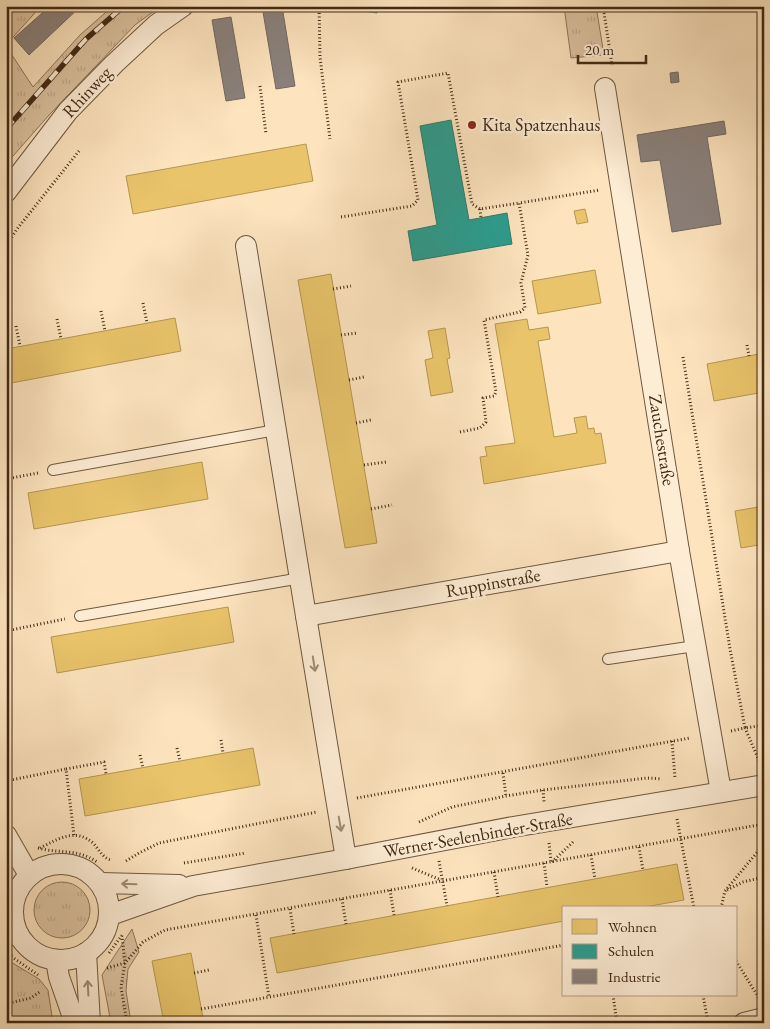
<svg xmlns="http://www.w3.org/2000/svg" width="770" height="1029" font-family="'EB Garamond',serif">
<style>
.grass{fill:url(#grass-tufts);stroke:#8e765b}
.homes{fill:#e9c46a;stroke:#b69650}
.schools{fill:#2a9d8f;stroke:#317a6a}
.industry{fill:#8a817c;stroke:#74675d}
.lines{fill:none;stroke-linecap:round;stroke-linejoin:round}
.lane-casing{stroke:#6f583f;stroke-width:12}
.street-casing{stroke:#6f583f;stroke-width:22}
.path{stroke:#402914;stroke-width:3;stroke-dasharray:1 2.5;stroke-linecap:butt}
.lane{stroke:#feedd5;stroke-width:10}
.street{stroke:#feedd5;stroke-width:20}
.rail-casing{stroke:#402914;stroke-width:5.5}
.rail{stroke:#feedd5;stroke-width:4;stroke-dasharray:11;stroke-linecap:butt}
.oneway{stroke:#9f8b74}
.poi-dot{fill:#8f2418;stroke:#feedd5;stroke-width:2}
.labels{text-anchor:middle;stroke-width:5;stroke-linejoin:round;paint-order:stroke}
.street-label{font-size:18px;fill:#402914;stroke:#feedd5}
.poi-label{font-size:18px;fill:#402914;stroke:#feedd5;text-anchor:start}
</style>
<defs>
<pattern id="grass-tufts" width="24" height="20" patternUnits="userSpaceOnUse" patternTransform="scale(1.25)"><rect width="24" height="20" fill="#ddc4a2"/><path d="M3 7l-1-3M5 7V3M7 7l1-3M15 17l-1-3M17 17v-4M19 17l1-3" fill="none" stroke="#bfa88b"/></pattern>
</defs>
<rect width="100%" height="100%" fill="#fde4bf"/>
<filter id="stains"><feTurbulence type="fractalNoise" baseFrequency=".004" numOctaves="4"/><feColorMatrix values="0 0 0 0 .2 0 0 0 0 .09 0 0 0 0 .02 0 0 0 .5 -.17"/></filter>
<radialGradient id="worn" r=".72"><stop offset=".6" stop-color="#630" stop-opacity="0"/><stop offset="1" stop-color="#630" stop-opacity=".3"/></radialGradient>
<g class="grass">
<polygon points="6,6 41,6 6,45"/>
<polygon points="113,6 161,6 135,25 50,114 6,164 6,46 33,87 80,35"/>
<polygon points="564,6 596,6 604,55 571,58"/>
<circle cx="62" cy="910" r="28"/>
<polygon points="132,929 139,952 128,969 126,991 131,1023 111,1023 102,975"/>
<polygon points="6,959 39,979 48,990 53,1023 8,1023 6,1013 6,987 11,986"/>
</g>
<g class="homes">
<polygon points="306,144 313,181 133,214 126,176"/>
<polygon points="585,209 588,222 577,224 574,211"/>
<polygon points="595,270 601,303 538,314 532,281"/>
<polygon points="331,274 377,543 345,548 298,280"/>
<polygon points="175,318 181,351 6,384 6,349"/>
<polygon points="527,319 529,330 548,327 550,339 538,341 554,437 577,433 574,418 586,416 588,429 594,428 595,434 601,433 606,463 484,484 480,457 487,456 485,447 515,443 495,324"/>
<polygon points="445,328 450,358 447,359 453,392 431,396 425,360 433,358 428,331"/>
<polygon points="764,353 764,392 714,401 707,364"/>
<polygon points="202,462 208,499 34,529 28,493"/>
<polygon points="764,506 764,544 741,548 735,511"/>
<polygon points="228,607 234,642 57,673 51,637"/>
<polygon points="253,748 260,785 85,816 79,779"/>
<polygon points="677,864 684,900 639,908 564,908 564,921 277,973 270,938"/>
<polygon points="191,953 204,1023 164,1023 152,961"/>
</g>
<g class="schools">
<polygon points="363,6 378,6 377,13 362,11"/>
<polygon points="451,120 469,220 507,213 512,244 413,261 408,231 437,225 420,126"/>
</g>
<g class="industry">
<polygon points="50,6 81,6 29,55 14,38"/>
<polygon points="262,6 282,6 295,86 276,89"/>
<polygon points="231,17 245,98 226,101 212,20"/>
<polygon points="678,72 679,82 671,83 670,73"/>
<polygon points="724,121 726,134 707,137 721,224 672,232 660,160 641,162 637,135"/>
</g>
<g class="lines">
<g class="lane-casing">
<g id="lane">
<polyline points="53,470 276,430"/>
<polyline points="80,616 301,578"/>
<polyline points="608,659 695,646"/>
</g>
</g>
<g class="street-casing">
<g id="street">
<polyline points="605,88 679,551 721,792"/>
<polyline points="6,192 68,111 114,64 156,25 183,6"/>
<polyline points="246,246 306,616 679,551"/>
<polyline points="306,616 346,859"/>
<polyline points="6,835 29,875"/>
<circle cx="61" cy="912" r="48"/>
<polyline points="100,883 179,885"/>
<polyline points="110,915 193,886 346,859 513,827 764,785"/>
<polyline points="86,953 90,1023"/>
<polyline points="56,960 59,977 75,1023"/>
<polyline points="744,1023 764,1018"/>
</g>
</g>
<g class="path">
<polyline points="319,6 320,57 330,139"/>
<polyline points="603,6 612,65"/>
<polyline points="260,86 266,134"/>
<polyline points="480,209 481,218"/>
<polyline points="341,217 412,206 418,200 398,82 448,73 472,204 480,209 519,203"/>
<polyline points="6,246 17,229 79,151"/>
<polyline points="333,289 351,286"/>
<polyline points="143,303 147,323"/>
<polyline points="101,311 105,331"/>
<polyline points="57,319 61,339"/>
<polyline points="16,326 20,346"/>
<polyline points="341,335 357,333"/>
<polyline points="747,345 749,356"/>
<polyline points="683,357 730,649 745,728 764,725"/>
<polyline points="349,380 364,377"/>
<polyline points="356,423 371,420"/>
<polyline points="460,432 480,428 486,422 483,398 494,396 496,392 484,320 520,312 525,308 521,283 528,255 519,203 600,190"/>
<polyline points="364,465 386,462"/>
<polyline points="6,479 38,473"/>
<polyline points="371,509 392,505"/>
<polyline points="6,631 65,619"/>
<polyline points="731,731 745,728 761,765"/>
<polyline points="221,740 223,753"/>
<polyline points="672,741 675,778"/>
<polyline points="177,748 180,761"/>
<polyline points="140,755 143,768"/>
<polyline points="503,773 506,796"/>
<polyline points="6,781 66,769"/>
<polyline points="543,790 544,802"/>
<polyline points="357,798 690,738"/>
<polyline points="677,819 694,908"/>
<polyline points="419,822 452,807 506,796 543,790 647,778 662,779"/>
<polyline points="74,835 66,769 104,762 106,774"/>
<polyline points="549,843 551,861"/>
<polyline points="639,847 643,870"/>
<path d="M38,848C59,854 77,848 97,862"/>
<path d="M40,848C58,839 76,827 94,844C99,850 103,858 111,860"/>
<polyline points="591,855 595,879"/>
<polyline points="126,861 139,853 159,843 317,812"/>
<polyline points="439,861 447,906"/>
<polyline points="552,862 574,841"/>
<polyline points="184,863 246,853"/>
<polyline points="544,863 547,887"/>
<polyline points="412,868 441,880"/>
<polyline points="494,872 498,897"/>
<polyline points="390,890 394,915"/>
<polyline points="727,890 743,882 764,877"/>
<polyline points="342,899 346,924"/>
<polyline points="721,908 725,891 764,844"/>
<polyline points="290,909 294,934"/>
<polyline points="256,915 269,997"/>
<polyline points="6,952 15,959 38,975"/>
<polyline points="109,953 123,934"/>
<polyline points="736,961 759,998"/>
<polyline points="107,968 125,963 122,936"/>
<polyline points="194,973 209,970"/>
<polyline points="6,988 12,1023"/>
<polyline points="613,995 617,1023"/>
<polyline points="703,995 707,1017"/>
<polyline points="9,1003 31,998 41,991"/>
<polyline points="201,1009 564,945"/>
<polyline points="127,1023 121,987 125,963 143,942 165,930 764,824"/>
</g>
<use href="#lane" class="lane"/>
<use href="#street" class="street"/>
<g class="rail-casing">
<polyline id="rail" points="6,129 86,39 124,6"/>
</g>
<use href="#rail" class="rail"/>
</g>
<defs><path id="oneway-shaft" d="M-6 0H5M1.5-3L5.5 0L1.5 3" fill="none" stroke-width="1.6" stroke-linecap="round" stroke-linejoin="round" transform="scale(1.25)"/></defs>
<g class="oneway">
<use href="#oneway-shaft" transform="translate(314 664) rotate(81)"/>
<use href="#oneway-shaft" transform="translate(340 824) rotate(80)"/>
<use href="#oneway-shaft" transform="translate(129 884) rotate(-178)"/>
<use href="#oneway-shaft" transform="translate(88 988) rotate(-93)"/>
</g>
<circle class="poi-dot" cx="472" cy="125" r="5"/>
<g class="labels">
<g class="street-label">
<text transform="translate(87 92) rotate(-47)" y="6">Rhinweg</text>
<text transform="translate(662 440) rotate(81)" y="6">Zauchestraße</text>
<text transform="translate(493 583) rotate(-10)" y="6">Ruppinstraße</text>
<text transform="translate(478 835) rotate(-10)" y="6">Werner-Seelenbinder-Straße</text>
</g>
<g class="poi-label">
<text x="482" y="131">Kita Spatzenhaus</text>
</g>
</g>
<rect width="770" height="1029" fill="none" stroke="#fde4bf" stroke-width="25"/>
<rect x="8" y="8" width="755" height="1014" fill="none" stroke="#402914" stroke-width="2.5"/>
<rect x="12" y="12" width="745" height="1004" fill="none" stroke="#402914"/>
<rect x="562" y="906" width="175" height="90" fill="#feedd5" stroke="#b29f88"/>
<rect x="572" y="919" width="25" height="15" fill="#e9c46a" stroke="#b29f88"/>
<text x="608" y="932" font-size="15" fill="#402914">Wohnen</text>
<rect x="572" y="944" width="25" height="15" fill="#2a9d8f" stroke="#b29f88"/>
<text x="608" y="956" font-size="15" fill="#402914">Schulen</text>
<rect x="572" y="969" width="25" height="15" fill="#8a817c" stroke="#b29f88"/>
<text x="608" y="982" font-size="15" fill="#402914">Industrie</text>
<path d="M578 55v8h68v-8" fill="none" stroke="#402914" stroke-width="2.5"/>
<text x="585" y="55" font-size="15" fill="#402914" stroke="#feedd5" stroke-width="4" paint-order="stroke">20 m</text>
<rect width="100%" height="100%" filter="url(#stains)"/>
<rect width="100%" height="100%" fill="url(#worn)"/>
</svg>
